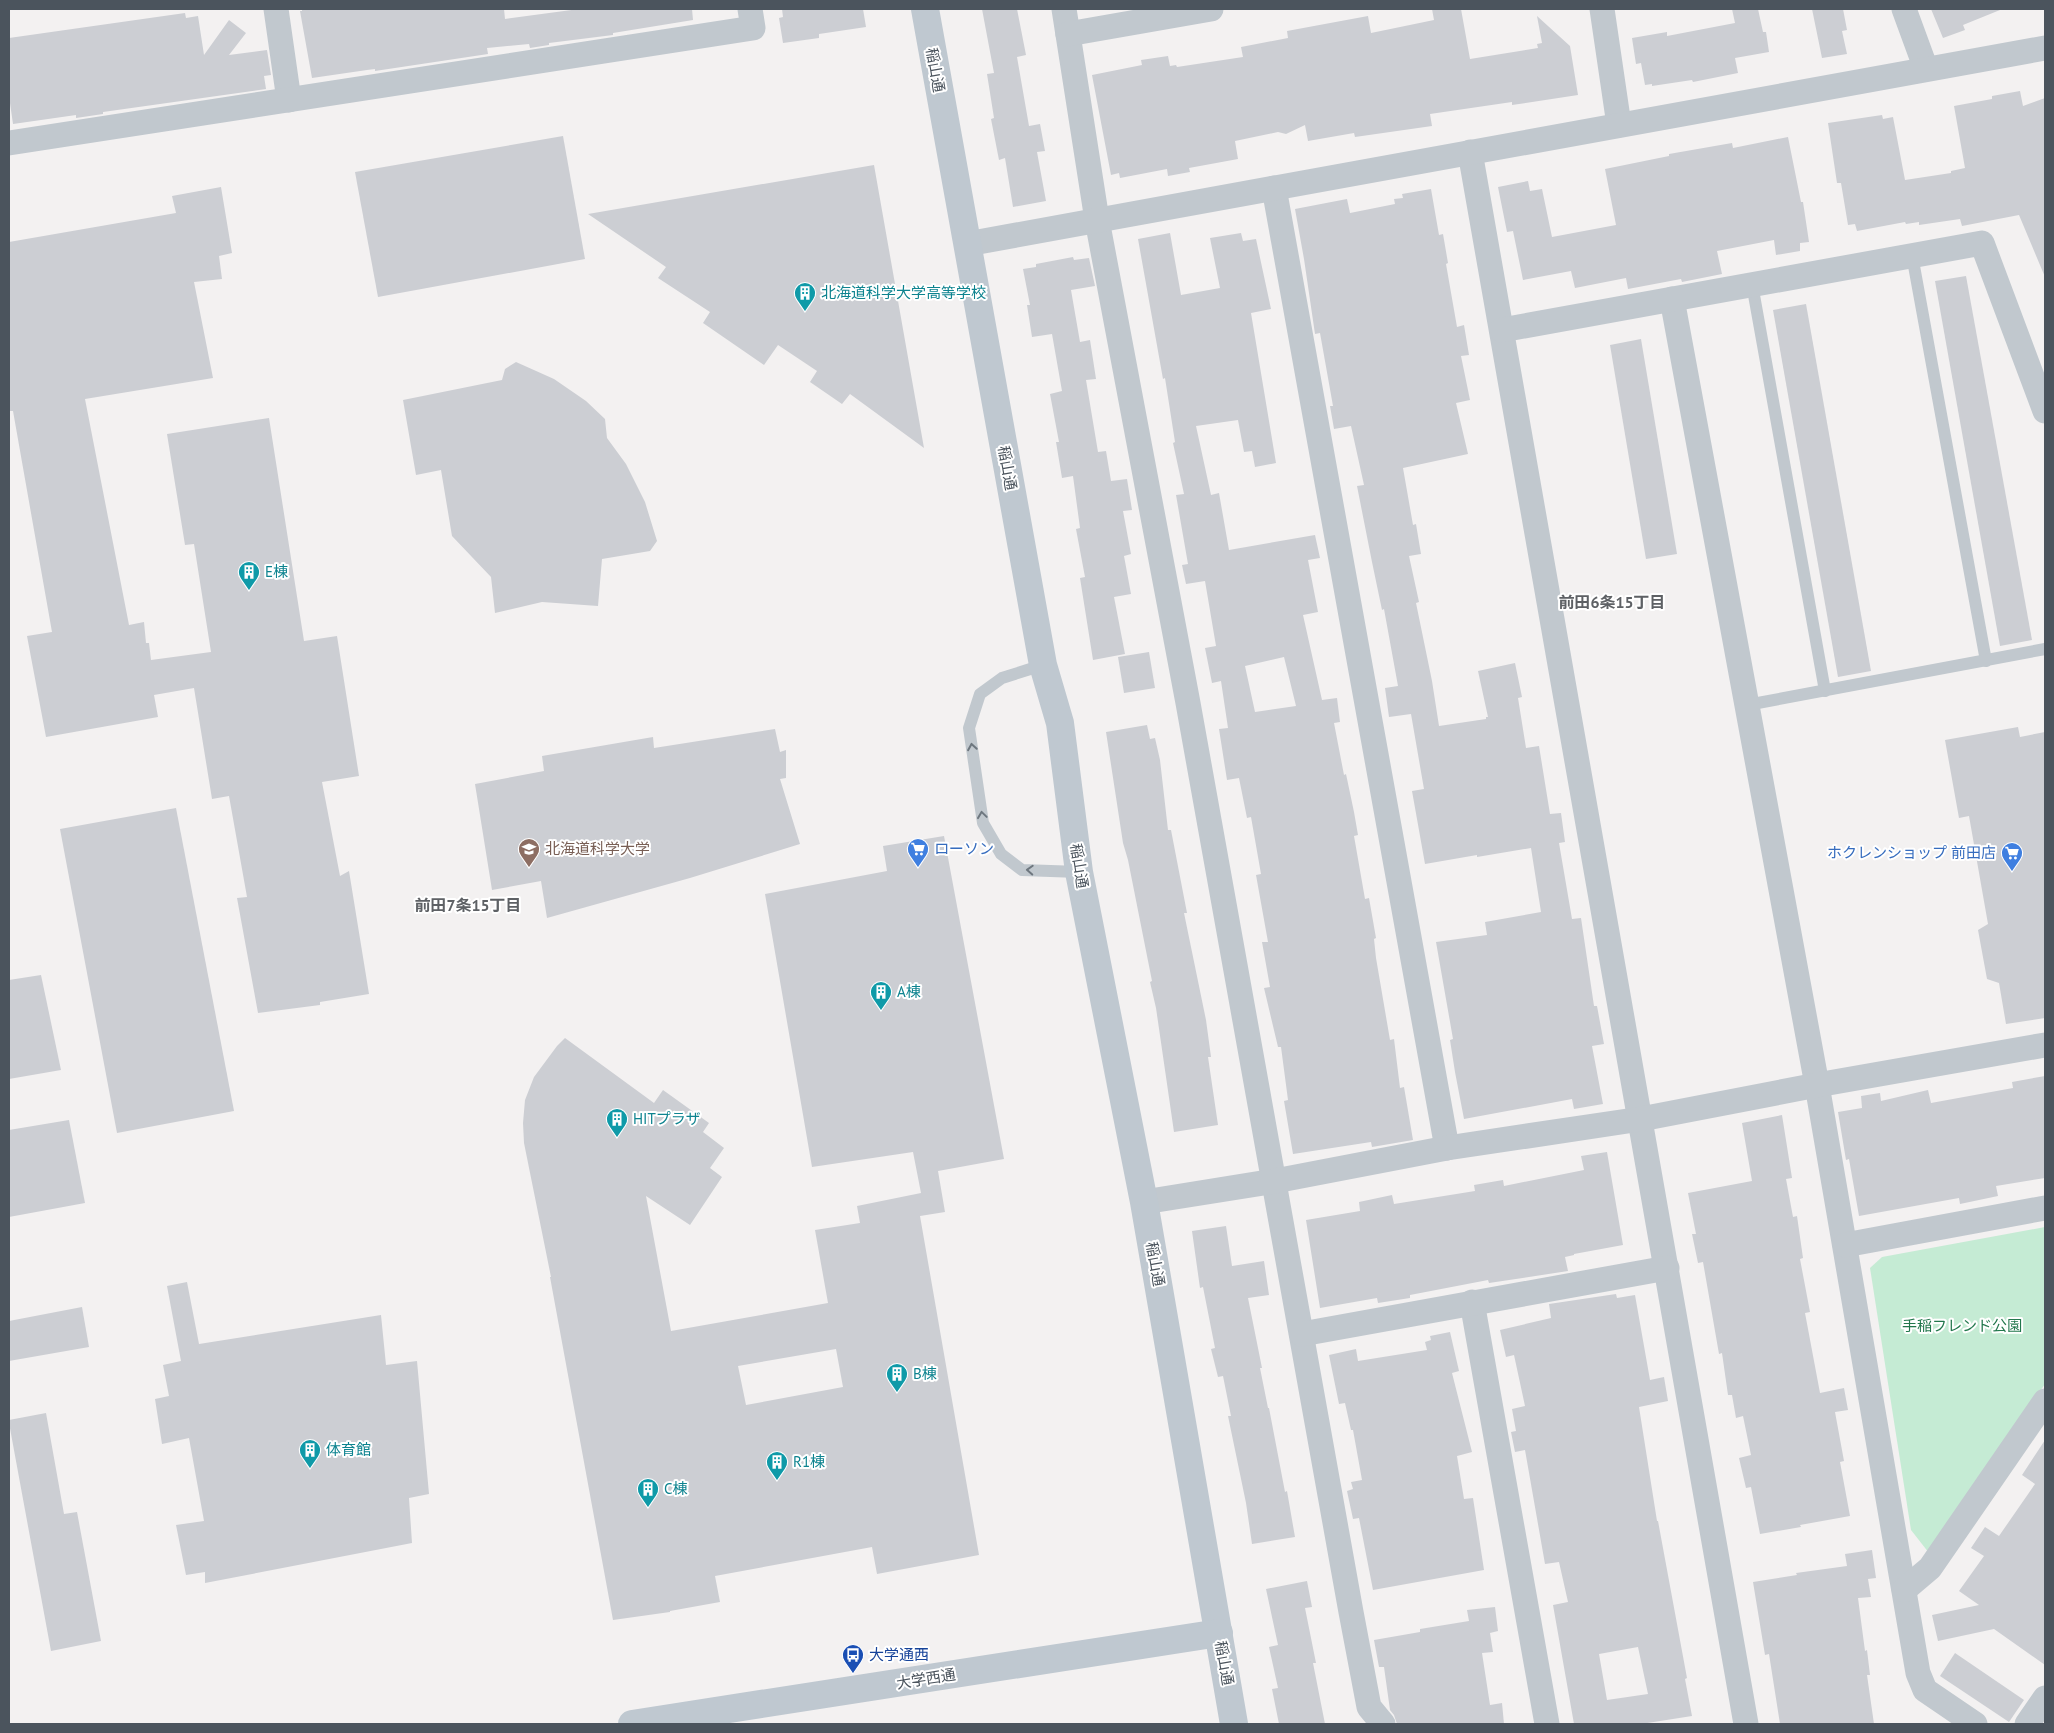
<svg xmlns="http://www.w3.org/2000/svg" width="2054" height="1733" font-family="'PT Sans','Noto Sans JP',sans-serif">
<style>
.green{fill:#c5ebd4}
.building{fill:#ccced3;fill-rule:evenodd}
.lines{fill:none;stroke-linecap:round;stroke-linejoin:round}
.lane{stroke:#c1c8ce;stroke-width:12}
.street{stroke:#c1c8ce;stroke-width:25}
.secondary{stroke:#bfc8d0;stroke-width:28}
.oneway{stroke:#6e777f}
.labels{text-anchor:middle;stroke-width:4;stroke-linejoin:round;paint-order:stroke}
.street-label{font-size:15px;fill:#4b545d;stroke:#fff}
.culture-label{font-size:15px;fill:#0d838f;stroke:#fff;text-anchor:start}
.education-label{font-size:15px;fill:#785e54;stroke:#fff;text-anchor:start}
.shop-label{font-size:15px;fill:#366cbe;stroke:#fff;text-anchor:start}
.park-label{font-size:15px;fill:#22774c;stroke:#fff}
.transit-label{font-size:15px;fill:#164399;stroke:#fff;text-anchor:start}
.neighbourhood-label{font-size:16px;font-weight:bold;fill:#5e6165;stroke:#fff}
</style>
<rect width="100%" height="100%" fill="#f3f1f1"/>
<polygon class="green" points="2045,1227 2045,1384 1929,1553 1911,1530 1870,1268 1882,1257"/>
<g class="building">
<polygon points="302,9 504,9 505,19 579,9 692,9 693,20 613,33 613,35 549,43 549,45 530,48 529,44 487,48 488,54 375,71 375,69 367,70 312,78 300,11 302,11"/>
<polygon points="782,9 863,9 866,27 819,34 819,38 783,43 779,18 783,17"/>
<polygon points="982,9 1017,9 1026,55 1017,57 1029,126 1040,124 1045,151 1037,152 1046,201 1013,207 1005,158 999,160 991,119 994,118 987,74 994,73"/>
<polygon points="1432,9 1461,9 1470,59 1538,48 1537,44 1542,43 1537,16 1570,46 1578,95 1512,105 1512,102 1430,114 1432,126 1355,137 1354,133 1308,141 1305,125 1286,134 1278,132 1235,141 1238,159 1189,168 1190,172 1168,176 1167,169 1120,178 1119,173 1111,175 1092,75 1142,65 1141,60 1168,56 1170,66 1176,65 1177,67 1243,57 1241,47 1288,38 1287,31 1368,16 1371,33 1434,20"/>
<polygon points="1732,9 1758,9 1763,32 1766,32 1769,52 1735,58 1738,73 1693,82 1692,80 1652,86 1652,84 1645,85 1641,63 1636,64 1632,38 1667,32 1667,36 1735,23"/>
<polygon points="1812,9 1843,9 1847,30 1842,31 1847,54 1822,58"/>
<polygon points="1931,9 2000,9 2000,10 1963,25 1965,30 1943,38"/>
<polygon points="185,13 186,18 198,16 204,55 229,20 246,33 229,55 267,50 271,75 264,76 266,89 103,112 103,114 76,118 76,115 13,124 9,96 9,38"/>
<polygon points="2020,91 2023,106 2045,98 2045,277 2019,215 1962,226 1960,219 1919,225 1919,222 1906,224 1905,222 1857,231 1855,224 1848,225 1841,183 1837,183 1828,123 1882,115 1883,119 1893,117 1905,180 1951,173 1951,171 1965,168 1954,106 1992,99 1992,96"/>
<polygon points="563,136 585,259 378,297 355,172"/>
<polygon points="1788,137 1801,202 1803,202 1809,242 1800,243 1800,251 1776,255 1774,240 1717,251 1722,274 1682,282 1681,279 1628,289 1626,278 1575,288 1571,271 1523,280 1513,231 1507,232 1498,187 1528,181 1530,191 1542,189 1552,237 1616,225 1605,169 1669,156 1669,154 1732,143 1733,148"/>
<polygon points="874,165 924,448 850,394 842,404 810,382 817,371 778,345 764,365 703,323 710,312 658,278 666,267 588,214"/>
<polygon points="221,187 232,253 219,256 222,279 194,282 213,378 85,399 129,625 144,622 146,643 149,643 151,660 211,652 194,544 185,545 167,434 269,418 304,641 337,636 359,776 322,782 340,876 349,871 369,994 320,1002 320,1005 258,1013 237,898 247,897 229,796 212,799 194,688 154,695 158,717 46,737 27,636 52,632 13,411 9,411 9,242 176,213 172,196"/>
<polygon points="1431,189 1439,235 1443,234 1448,263 1446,264 1457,327 1464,325 1469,355 1461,356 1470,400 1456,403 1468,454 1403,468 1413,525 1416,524 1421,554 1409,556 1419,602 1416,603 1432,681 1439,726 1486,719 1486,717 1488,717 1478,671 1515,663 1522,697 1518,698 1526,748 1539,746 1550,814 1561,813 1565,842 1559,843 1572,919 1581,918 1594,1006 1597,1006 1604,1044 1592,1046 1603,1104 1574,1109 1572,1099 1464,1119 1455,1072 1450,1040 1453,1039 1436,942 1487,935 1485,922 1541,912 1531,848 1477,857 1477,855 1425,864 1412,791 1424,789 1411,714 1389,717 1385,688 1398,686 1384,609 1382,610 1372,562 1357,486 1364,485 1351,426 1334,429 1330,406 1333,406 1320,333 1315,334 1304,259 1295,209 1347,199 1350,213 1395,204 1394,199 1403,198 1402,194"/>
<path d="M1170,233L1181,295L1220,288L1210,238L1241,233L1243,241L1256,239L1271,309L1251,313L1276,463L1255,467L1252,451L1244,452L1238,420L1196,426L1211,495L1219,493L1229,550L1315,535L1320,558L1308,560L1318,612L1303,615L1322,700L1337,698L1340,722L1334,723L1344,775L1346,774L1354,812L1358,835L1354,836L1365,899L1369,898L1376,938L1374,939L1376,958L1390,1040L1394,1039L1400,1088L1404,1087L1413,1140L1372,1147L1371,1142L1293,1154L1284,1101L1288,1100L1281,1047H1278L1264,988L1270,987L1262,942H1268L1256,875L1261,874L1251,817L1247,818L1239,778L1227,780L1219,729L1228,728L1221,681L1212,683L1205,648L1216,646L1205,581L1186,584L1182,565L1188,564L1176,495L1184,494L1173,443L1175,442L1165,378L1163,379L1138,239ZM1284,657L1296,706L1255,712L1245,666Z"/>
<polygon points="1073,257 1074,260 1089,258 1095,286 1071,290 1080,342 1090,340 1096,379 1086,380 1098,452 1106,451 1111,481 1127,479 1132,510 1123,511 1131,554 1124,556 1131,594 1114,597 1125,654 1093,660 1080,578 1085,577 1076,529 1080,528 1073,476 1062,478 1056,442 1059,442 1050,394 1062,391 1052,334 1032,337 1027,305 1030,305 1023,269 1036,267 1036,264"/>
<polygon points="1966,276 2032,640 2000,646 1935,281"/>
<polygon points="1806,304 1871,671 1838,677 1773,310"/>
<polygon points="1641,339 1677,554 1646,559 1610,345"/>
<polygon points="516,362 554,379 586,401 605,419 607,438 626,464 645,502 657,541 650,551 602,559 598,606 542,602 495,613 491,577 452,536 441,470 416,475 403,400 502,380 505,369"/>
<polygon points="1149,652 1155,688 1124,693 1118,657"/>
<polygon points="1147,725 1150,739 1155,738 1160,760 1168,830 1171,830 1187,913 1184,913 1206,1020 1211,1057 1208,1057 1218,1125 1174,1132 1156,1008 1150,982 1152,981 1128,860 1123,843 1106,732"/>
<polygon points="2018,727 2020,737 2045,732 2045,1018 2006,1024 1999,983 1987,979 1978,930 1988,924 1969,816 1959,818 1945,740"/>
<polygon points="775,729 780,752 786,750 786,778 780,779 800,844 690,878 547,918 541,881 492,890 475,784 544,771 542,756 653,737 654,748"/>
<polygon points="176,808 234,1111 117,1133 60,829"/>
<path d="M944,836L1004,1159L938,1171L945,1212L920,1216L979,1555L877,1574L872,1547L715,1576L720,1602L670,1611V1612L613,1620L550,1277H551L524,1143L523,1123L525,1100L534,1077L557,1046L565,1038L654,1103L663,1090L709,1123L703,1132L724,1148L710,1168L722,1177L690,1225L646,1196L671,1331L828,1303L815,1230L860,1223L857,1206L921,1193L913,1152L812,1167L765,894L887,871L883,846ZM836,1349L843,1387L746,1405L738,1366Z"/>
<polygon points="41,975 61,1070 9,1079 9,980"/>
<polygon points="2045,1076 2045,1178 1996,1186 1998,1196 1960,1204 1959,1198 1859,1216 1849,1159 1846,1160 1838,1112 1862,1108 1861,1096 1880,1093 1881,1101 1928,1090 1931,1103 2013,1088 2012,1082"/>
<polygon points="1782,1115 1792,1178 1786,1179 1793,1217 1797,1216 1803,1258 1800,1259 1810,1312 1805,1313 1820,1393 1844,1388 1848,1410 1835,1412 1844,1461 1840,1462 1850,1516 1800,1525 1801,1527 1760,1534 1751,1487 1746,1488 1739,1458 1751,1455 1743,1416 1736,1418 1732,1395 1728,1395 1722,1353 1719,1354 1703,1262 1698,1263 1692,1234 1696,1234 1688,1193 1752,1181 1742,1123"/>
<polygon points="69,1120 85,1203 9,1217 9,1130"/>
<polygon points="1607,1152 1623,1245 1574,1254 1574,1255 1565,1257 1568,1271 1489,1283 1488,1280 1410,1295 1410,1298 1378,1303 1377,1298 1320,1308 1306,1220 1360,1211 1359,1202 1392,1195 1394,1204 1475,1191 1474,1185 1503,1180 1504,1186 1584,1170 1581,1156"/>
<polygon points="1226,1226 1232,1266 1264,1261 1269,1295 1248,1298 1262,1368 1260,1368 1268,1408 1269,1408 1285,1492 1287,1491 1295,1537 1252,1544 1246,1503 1228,1416 1231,1416 1223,1376 1218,1377 1211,1349 1215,1348 1203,1287 1200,1288 1192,1231"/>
<polygon points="187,1282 199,1344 381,1315 386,1365 417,1361 429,1494 409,1498 412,1543 205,1583 205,1572 186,1575 176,1525 204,1521 189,1438 162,1444 155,1399 169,1396 163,1365 181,1361 167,1286"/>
<path d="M1616,1294L1617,1298L1635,1295L1650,1380L1664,1377L1668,1401L1639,1407L1657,1521H1658L1687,1678L1685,1679L1692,1716L1641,1724H1574L1553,1605L1568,1602L1559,1562L1545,1564L1525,1450L1515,1452L1511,1432L1516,1431L1512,1409L1525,1406L1514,1355L1506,1357L1500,1330L1551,1318L1549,1304ZM1638,1647L1648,1694L1607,1700L1599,1654Z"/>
<polygon points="82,1307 89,1347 9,1361 9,1321"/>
<polygon points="1450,1332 1459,1371 1452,1373 1472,1452 1457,1456 1464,1499 1473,1498 1484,1570 1373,1590 1359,1518 1353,1519 1347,1491 1353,1489 1351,1482 1362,1480 1353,1430 1351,1430 1345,1403 1339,1404 1329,1355 1356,1349 1358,1361 1427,1350 1425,1342 1431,1340 1430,1336"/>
<polygon points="46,1413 64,1514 77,1512 101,1641 51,1651 9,1423 9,1420"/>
<polygon points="2045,1440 2045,1665 1994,1629 1938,1641 1932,1615 1979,1605 1959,1591 1984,1556 1971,1548 1985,1527 1999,1536 2035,1484 2022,1475"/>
<polygon points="1872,1550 1876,1578 1868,1579 1871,1597 1858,1598 1865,1651 1867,1650 1870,1675 1867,1675 1874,1724 1780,1724 1769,1654 1765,1655 1753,1582 1797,1575 1796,1573 1847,1566 1845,1554"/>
<polygon points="1307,1581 1312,1607 1305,1608 1316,1663 1313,1663 1325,1724 1279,1724 1272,1689 1278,1688 1269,1647 1278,1645 1266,1589"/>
<polygon points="1495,1607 1498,1631 1490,1633 1493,1652 1482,1653 1490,1705 1502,1703 1504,1724 1397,1724 1394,1715 1390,1710 1384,1667 1379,1667 1374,1640 1420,1632 1420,1629 1469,1621 1467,1610"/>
<polygon points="1955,1653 2024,1700 2009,1722 1940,1676"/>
</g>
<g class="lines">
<g class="lane">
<polyline points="1912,255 1986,661"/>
<polyline points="1752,284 1825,691"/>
<polyline points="1043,665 1002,678 980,694 969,728 983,823 1001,854 1022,870 1079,872"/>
<polyline points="1747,705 2045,649"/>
</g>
<g class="street">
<polyline points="276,9 289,100"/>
<polyline points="1064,9 1097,220 1188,703 1351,1612 1369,1707 1383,1724"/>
<polyline points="1602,9 1619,125"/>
<polyline points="1904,9 1926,69"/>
<polyline points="1068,34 1211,9"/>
<polyline points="9,143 753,28 750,9"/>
<polyline points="1470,152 1746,1724"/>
<polyline points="1274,188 1447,1148"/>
<polyline points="967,244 2045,48"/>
<polyline points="1672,299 1817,1085 1918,1673 1925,1690 1975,1724"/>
<polyline points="1502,330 1982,243 2045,411"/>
<polyline points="1144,1202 1275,1181 1447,1148 1641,1119 1817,1085 2045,1045"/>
<polyline points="1845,1245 2045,1208"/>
<polyline points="1472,1302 1547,1724"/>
<polyline points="1302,1334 1667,1268"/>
<polyline points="1904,1590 1930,1568 2045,1401"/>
<polyline points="2027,1724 2045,1698"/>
</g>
<g class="secondary">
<polyline points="925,9 1043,665 1060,723 1079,872 1144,1202 1234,1724"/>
<polyline points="632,1724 1219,1633"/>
</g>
</g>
<defs><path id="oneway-chevron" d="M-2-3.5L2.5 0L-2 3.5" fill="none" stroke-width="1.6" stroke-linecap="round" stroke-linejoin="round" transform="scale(1.25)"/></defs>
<g class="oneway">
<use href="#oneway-chevron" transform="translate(972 747) rotate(-99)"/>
<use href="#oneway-chevron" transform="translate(982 815) rotate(-98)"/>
<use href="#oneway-chevron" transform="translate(1030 870) rotate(-177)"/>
</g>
<defs>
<g id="building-pin" transform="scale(1.125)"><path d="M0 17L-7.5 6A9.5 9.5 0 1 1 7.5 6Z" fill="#0f9aa8" stroke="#fff"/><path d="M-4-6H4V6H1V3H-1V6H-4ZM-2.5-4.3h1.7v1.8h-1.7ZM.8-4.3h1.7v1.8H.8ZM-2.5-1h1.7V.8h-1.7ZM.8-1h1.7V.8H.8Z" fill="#fff"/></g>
<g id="university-pin" transform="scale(1.125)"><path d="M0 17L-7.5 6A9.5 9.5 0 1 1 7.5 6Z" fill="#8d6e63" stroke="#fff"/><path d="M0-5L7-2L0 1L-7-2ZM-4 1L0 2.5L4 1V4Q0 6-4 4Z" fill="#fff"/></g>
<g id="supermarket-pin" transform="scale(1.125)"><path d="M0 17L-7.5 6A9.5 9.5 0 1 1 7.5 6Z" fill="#3f7fe0" stroke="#fff"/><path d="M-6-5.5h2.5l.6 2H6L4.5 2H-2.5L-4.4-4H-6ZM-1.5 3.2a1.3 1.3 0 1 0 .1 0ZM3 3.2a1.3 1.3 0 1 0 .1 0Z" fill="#fff"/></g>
<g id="bus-pin" transform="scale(1.125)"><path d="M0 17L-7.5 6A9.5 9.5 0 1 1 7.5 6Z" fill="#1a4fb4" stroke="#fff"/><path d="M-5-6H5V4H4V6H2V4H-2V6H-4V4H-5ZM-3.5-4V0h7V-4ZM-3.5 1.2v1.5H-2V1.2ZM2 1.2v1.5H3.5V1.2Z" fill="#fff"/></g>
</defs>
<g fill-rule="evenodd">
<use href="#building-pin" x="805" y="293"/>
<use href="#building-pin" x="249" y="572"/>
<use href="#university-pin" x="529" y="849"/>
<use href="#supermarket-pin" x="918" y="849"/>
<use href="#supermarket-pin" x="2012" y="853"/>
<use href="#building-pin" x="881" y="992"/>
<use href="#building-pin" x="617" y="1119"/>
<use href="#building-pin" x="897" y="1374"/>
<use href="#building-pin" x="310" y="1450"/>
<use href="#building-pin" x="777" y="1462"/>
<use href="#building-pin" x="648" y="1489"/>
<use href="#bus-pin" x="853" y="1655"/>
</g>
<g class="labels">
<g class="street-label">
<text transform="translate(935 70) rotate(80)" y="5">稲山通</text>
<text transform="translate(1007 468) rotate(80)" y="5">稲山通</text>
<text transform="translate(1079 866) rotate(81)" y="5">稲山通</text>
<text transform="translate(1155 1264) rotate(80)" y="5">稲山通</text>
<text transform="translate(1224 1663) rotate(80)" y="5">稲山通</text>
<text transform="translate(926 1679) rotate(-9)" y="5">大学西通</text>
</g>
<g class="culture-label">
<text x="821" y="298">北海道科学大学高等学校</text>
<text x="265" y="577">E棟</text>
<text x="897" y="997">A棟</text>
<text x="633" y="1124">HITプラザ</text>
<text x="913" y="1379">B棟</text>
<text x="326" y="1455">体育館</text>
<text x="793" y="1467">R1棟</text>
<text x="664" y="1494">C棟</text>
</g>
<g class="education-label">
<text x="545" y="854">北海道科学大学</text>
</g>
<g class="shop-label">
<text x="934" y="854">ローソン</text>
<text x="1996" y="858" text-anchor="end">ホクレンショップ 前田店</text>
</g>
<g class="park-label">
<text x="1962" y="1331">手稲フレンド公園</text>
</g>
<g class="transit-label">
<text x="869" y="1660">大学通西</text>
</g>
<g class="neighbourhood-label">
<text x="1612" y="608">前田6条15丁目</text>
<text x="468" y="911">前田7条15丁目</text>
</g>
</g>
<rect width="2054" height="1733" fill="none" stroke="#4b545d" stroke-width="20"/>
</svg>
